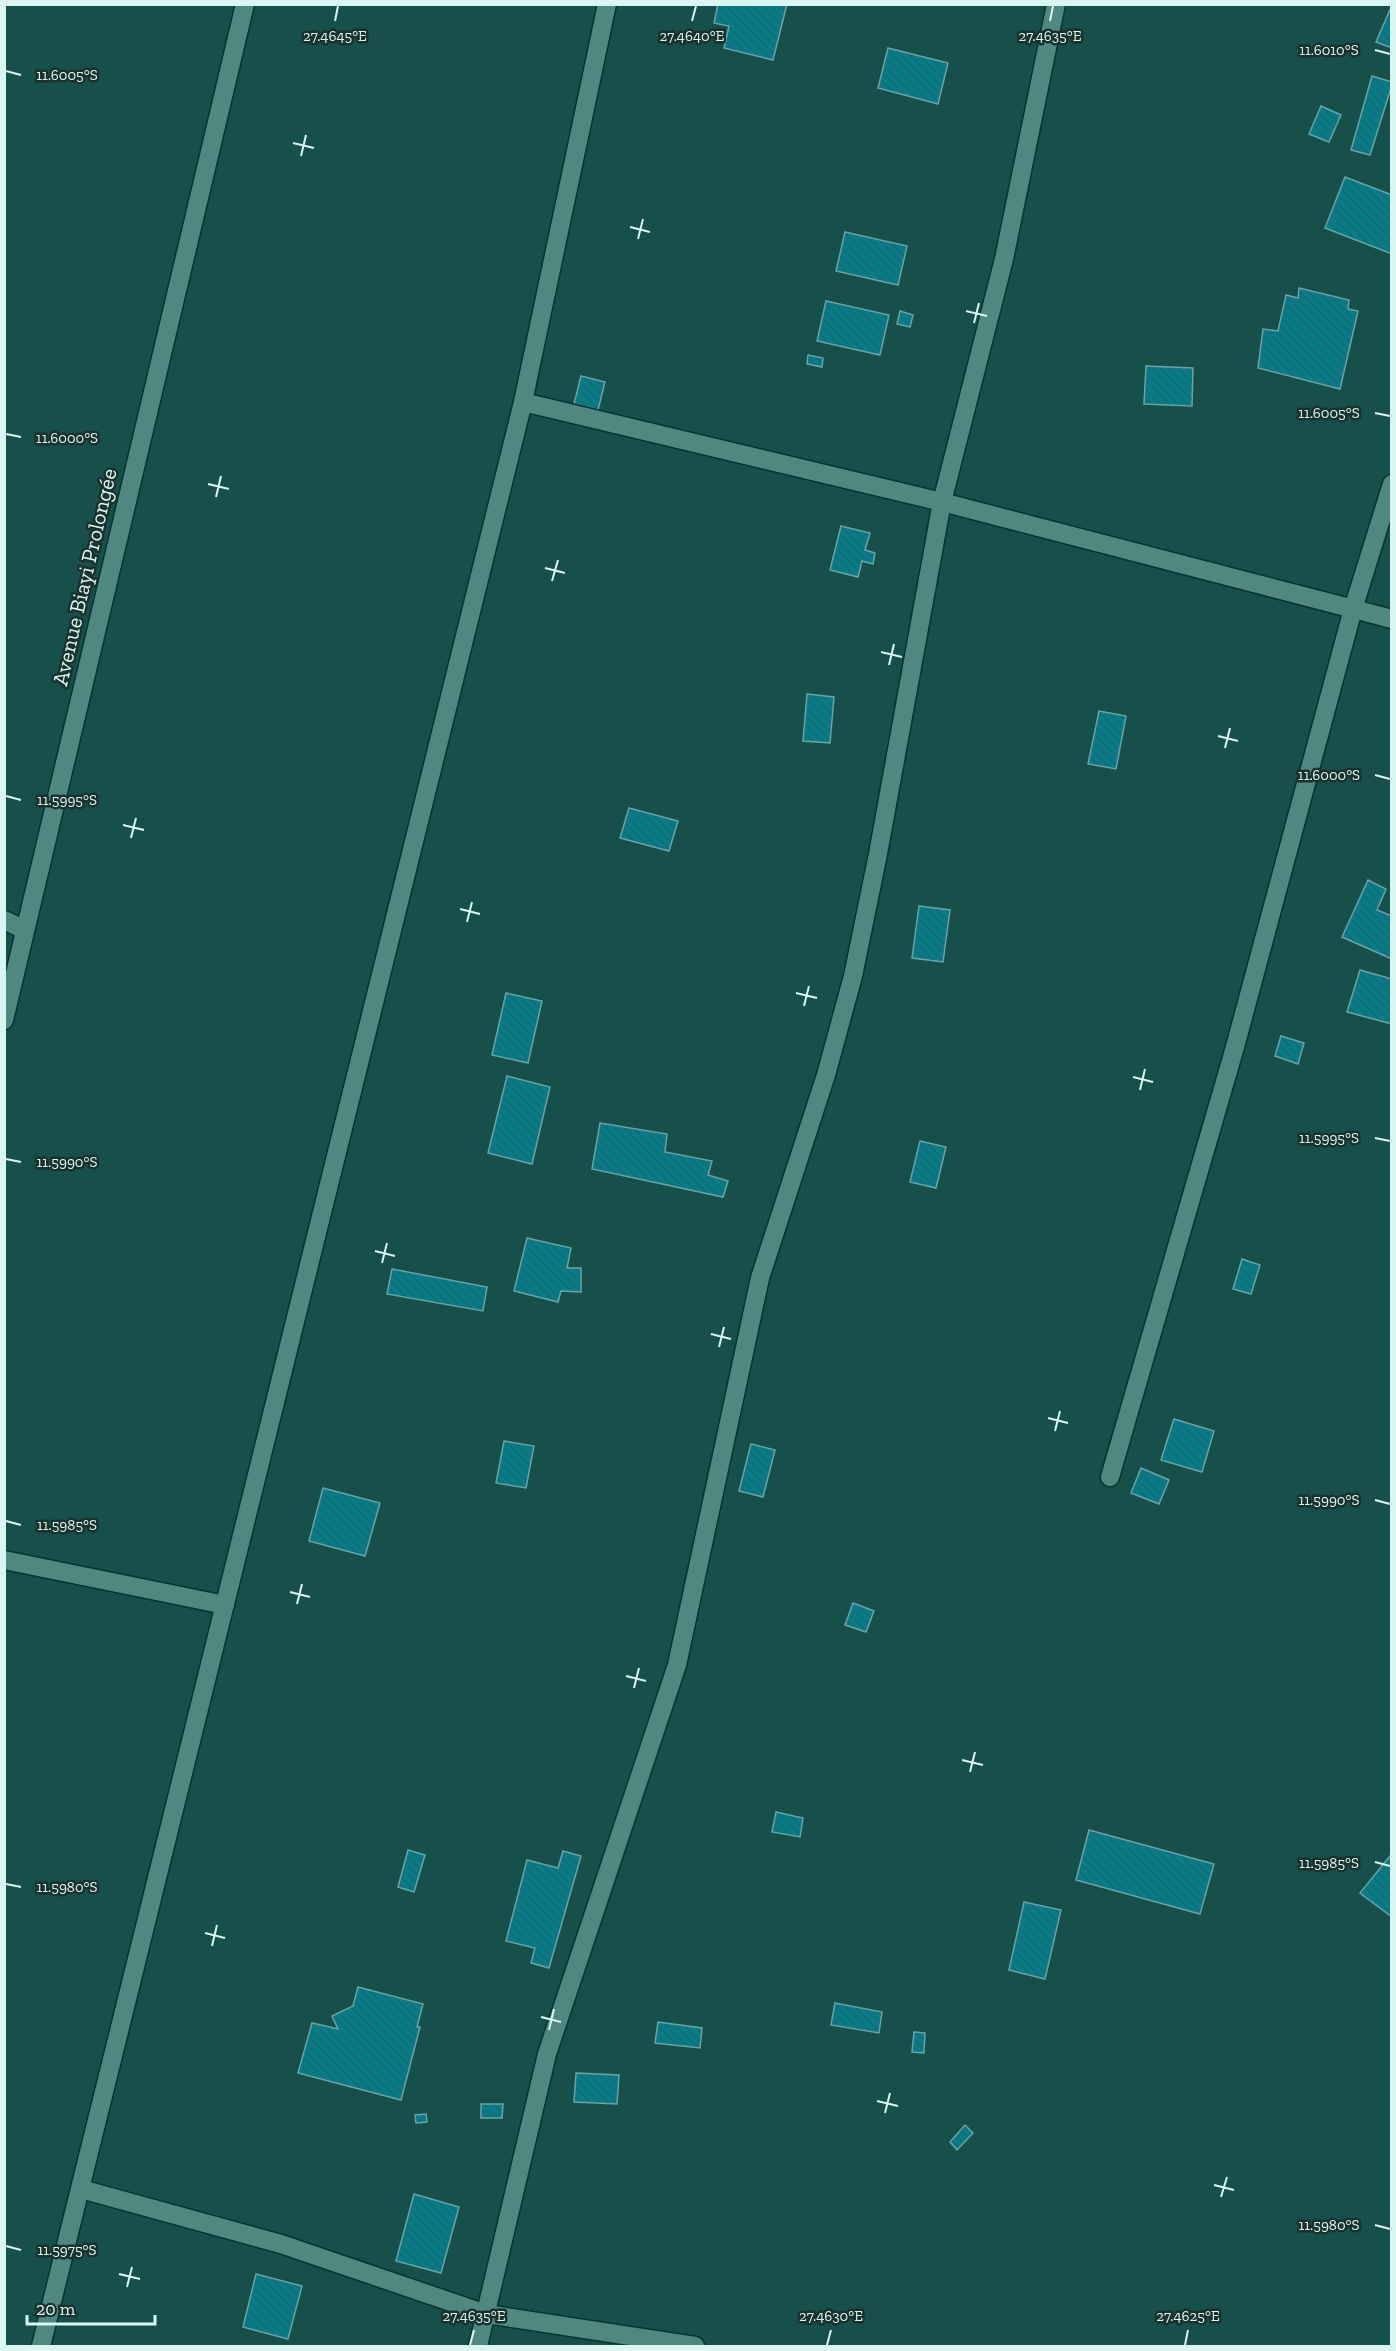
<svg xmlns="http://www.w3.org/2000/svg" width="1396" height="2351" font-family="'Zilla Slab',serif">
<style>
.building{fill:url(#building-back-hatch);stroke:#6aa2a9;stroke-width:1.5}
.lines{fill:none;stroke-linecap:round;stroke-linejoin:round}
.street-casing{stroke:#073430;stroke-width:21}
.street{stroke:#518781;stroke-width:18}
.ticks{fill:none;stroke:#daf6f2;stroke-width:2}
.labels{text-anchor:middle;stroke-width:5;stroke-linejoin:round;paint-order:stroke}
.street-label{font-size:22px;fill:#daf6f2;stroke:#1a312e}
.ticks-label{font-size:15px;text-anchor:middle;fill:#daf6f2;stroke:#1a312e;stroke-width:5;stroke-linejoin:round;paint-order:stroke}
</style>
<defs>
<pattern id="building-back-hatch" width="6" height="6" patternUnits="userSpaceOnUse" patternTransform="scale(1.5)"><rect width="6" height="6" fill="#057d89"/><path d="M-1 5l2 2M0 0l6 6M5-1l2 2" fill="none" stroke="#20666c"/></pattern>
</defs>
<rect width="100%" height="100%" fill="#17504b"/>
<g class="building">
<polygon points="787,4 773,60 724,48 729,26 714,23 718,4"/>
<polygon points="1392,5 1392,48 1376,42"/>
<polygon points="888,48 948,63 938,104 878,88"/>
<polygon points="1372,76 1392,82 1392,85 1370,155 1351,150"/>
<polygon points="1321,106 1341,115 1329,142 1309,134"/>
<polygon points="1345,177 1392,195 1392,254 1325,228"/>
<polygon points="845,232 907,246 898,285 836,271"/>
<polygon points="1299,288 1349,300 1348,309 1358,311 1340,389 1258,368 1263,329 1278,331 1286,295 1298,298"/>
<polygon points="826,301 889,315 880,355 817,341"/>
<polygon points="900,311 913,315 910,327 897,324"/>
<polygon points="808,355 823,358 822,367 807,364"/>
<polygon points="1146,366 1193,368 1192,406 1144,404"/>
<polygon points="581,376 605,382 598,410 574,404"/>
<polygon points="841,526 870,533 865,550 875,553 873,564 862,561 858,577 830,570"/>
<polygon points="807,694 834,697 830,743 803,741"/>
<polygon points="1099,711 1126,716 1116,769 1088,764"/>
<polygon points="629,808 678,821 669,851 620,838"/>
<polygon points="1368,880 1386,889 1377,910 1392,916 1392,959 1342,937"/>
<polygon points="919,906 950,910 943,962 912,958"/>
<polygon points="1360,970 1392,979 1392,1024 1347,1012"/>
<polygon points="506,993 542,1001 528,1063 492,1055"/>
<polygon points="1281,1036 1304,1043 1298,1064 1275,1056"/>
<polygon points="507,1076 550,1087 532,1164 488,1153"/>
<polygon points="600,1123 667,1134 665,1152 712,1161 708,1175 728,1181 723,1197 592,1169"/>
<polygon points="920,1141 946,1147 936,1188 910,1182"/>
<polygon points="527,1238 571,1248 567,1268 581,1268 581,1292 561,1291 558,1302 514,1291"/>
<polygon points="1242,1259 1260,1265 1251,1294 1233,1289"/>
<polygon points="392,1269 487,1287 483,1311 387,1294"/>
<polygon points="1174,1419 1214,1431 1202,1472 1161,1460"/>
<polygon points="504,1441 534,1446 526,1488 496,1483"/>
<polygon points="751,1444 775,1450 763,1497 739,1491"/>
<polygon points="1141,1468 1169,1480 1159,1504 1131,1493"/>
<polygon points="323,1488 380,1503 365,1556 309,1541"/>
<polygon points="853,1603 874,1611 866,1632 845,1625"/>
<polygon points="776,1812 803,1818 800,1837 772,1832"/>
<polygon points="1089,1830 1214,1864 1200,1914 1076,1880"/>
<polygon points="408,1850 425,1855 414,1892 398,1887"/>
<polygon points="563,1851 581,1856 549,1968 531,1963 535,1948 506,1941 527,1860 558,1868"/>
<polygon points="1390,1856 1392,1857 1392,1917 1360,1893"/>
<polygon points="1024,1902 1061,1910 1045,1979 1009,1970"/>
<polygon points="358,1987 423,2004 417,2027 420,2027 401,2100 298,2073 312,2023 338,2029 332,2016 353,2006"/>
<polygon points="835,2003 882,2012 879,2033 831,2025"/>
<polygon points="658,2022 702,2028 700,2048 655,2043"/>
<polygon points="914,2032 925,2033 924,2053 912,2052"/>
<polygon points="576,2073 619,2075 617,2104 574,2102"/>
<polygon points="481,2104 503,2104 502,2118 481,2118"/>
<polygon points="426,2114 427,2122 416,2123 415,2115"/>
<polygon points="965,2125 973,2133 957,2150 950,2142"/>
<polygon points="414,2194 459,2207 441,2273 396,2261"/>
<polygon points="256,2274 302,2286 288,2339 243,2327"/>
</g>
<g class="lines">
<g class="street-casing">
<g id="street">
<polyline points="523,402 942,502 1392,619"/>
<polyline points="4,920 25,930"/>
<polyline points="4,1020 245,4"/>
<polyline points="1110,1477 1235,1047 1353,609 1392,484"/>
<polyline points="4,1560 225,1605"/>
<polyline points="81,2189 281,2244 486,2314 695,2346"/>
<polyline points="41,2346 523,402 607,4"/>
<polyline points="478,2346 547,2054 677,1665 760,1278 826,1075 853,976 878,854 942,502 1004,259 1056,4"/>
</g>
</g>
<use href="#street" class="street"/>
</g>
<path class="ticks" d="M335,21L338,6M692,21L696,6M1050,21L1053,6M1375,50L1390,54M6,71L21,75M293,143L314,148M301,156L306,135M630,227L650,232M638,239L643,219M966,311L987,316M974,323L979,303M1375,413L1390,416M6,434L21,437M208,484L229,489M216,497L221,476M545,568L565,573M552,581L558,560M881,652L902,657M889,665L894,644M1218,736L1238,741M1225,748L1230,728M1375,775L1390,779M6,796L21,800M123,825L144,830M131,838L136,818M460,909L480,914M467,922L472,902M796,993L817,998M804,1006L809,986M1133,1077L1153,1082M1140,1090L1145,1069M1375,1138L1390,1141M6,1159L21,1162M375,1251L395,1256M382,1263L387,1243M711,1334L731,1339M719,1347L724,1327M1048,1418L1068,1423M1055,1431L1060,1411M1375,1500L1390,1504M6,1521L21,1525M290,1592L310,1597M297,1604L302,1584M626,1676L646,1681M634,1688L639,1668M962,1760L983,1765M970,1772L975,1752M1375,1862L1390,1866M6,1884L21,1887M205,1933L225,1938M212,1946L217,1925M541,2017L561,2022M549,2030L554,2009M877,2101L898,2106M885,2113L890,2093M1214,2185L1234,2190M1221,2197L1227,2177M1375,2225L1390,2229M6,2246L21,2250M119,2274L140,2279M127,2287L132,2267M470,2345L474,2330M827,2345L831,2330M1185,2345L1188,2330"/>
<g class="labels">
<g class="street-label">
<text transform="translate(84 577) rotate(-77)" y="8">Avenue Biayi Prolongée</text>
</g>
</g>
<g class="ticks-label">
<text x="335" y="41">27.4645°E</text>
<text x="692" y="41">27.4640°E</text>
<text x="1050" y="41">27.4635°E</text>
<text x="1329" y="55">11.6010°S</text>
<text x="67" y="80">11.6005°S</text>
<text x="1329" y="418">11.6005°S</text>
<text x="67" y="443">11.6000°S</text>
<text x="1329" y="780">11.6000°S</text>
<text x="67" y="805">11.5995°S</text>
<text x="1329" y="1143">11.5995°S</text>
<text x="67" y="1167">11.5990°S</text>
<text x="1329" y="1505">11.5990°S</text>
<text x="67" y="1530">11.5985°S</text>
<text x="1329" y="1868">11.5985°S</text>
<text x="67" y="1892">11.5980°S</text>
<text x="1329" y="2230">11.5980°S</text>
<text x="67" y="2255">11.5975°S</text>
<text x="474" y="2321">27.4635°E</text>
<text x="831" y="2321">27.4630°E</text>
<text x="1188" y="2321">27.4625°E</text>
</g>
<rect width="1396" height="2351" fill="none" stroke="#daf6f2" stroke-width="12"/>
<path d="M27 2315v9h128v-9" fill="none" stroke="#daf6f2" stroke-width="3"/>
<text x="36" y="2315" font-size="18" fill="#daf6f2" stroke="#1a312e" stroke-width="4.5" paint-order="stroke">20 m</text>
</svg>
